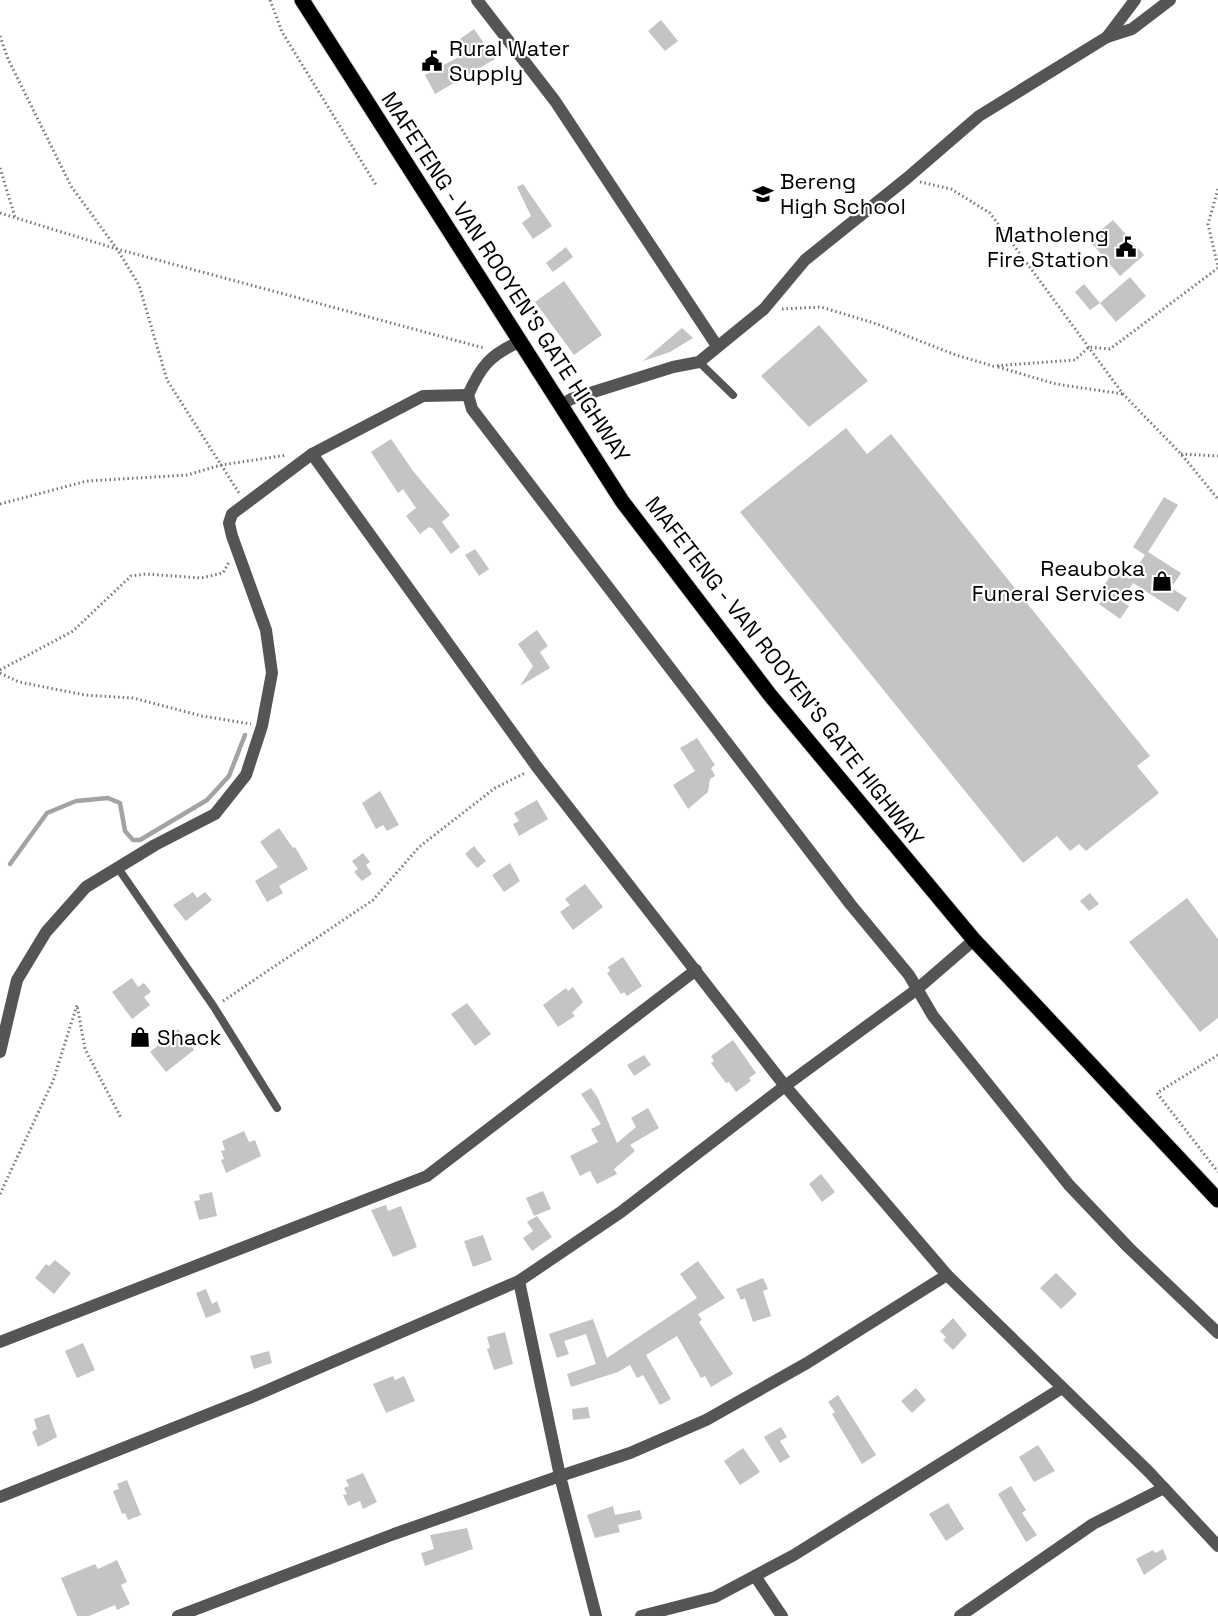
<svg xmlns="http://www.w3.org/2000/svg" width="1218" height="1616" font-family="'Space Grotesk',sans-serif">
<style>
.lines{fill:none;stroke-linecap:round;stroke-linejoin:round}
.stream{stroke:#a3a3a3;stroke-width:4.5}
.building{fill:#c4c4c4}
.primary-casing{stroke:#dbdbdb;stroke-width:17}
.path{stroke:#777;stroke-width:3;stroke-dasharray:1.5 3;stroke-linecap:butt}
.service{stroke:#555;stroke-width:8}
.minor{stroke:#555;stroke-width:12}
.primary{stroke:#000;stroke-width:15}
.labels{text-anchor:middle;stroke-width:4.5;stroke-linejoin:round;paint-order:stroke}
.poi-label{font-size:22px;fill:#000;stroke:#fff;text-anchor:start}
.street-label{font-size:22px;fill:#000;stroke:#fff}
</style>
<rect width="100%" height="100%" fill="#fff"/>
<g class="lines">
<polyline class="stream" points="10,864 47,813 76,801 108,798 120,803 125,831 133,840 140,840 207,800 229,776 245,735"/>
</g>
<g class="building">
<polygon points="661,20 678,41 665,51 648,31"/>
<polygon points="474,29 495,59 435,94 425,75 468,52 460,39"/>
<polygon points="523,184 552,226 533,239 522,223 531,216 517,187"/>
<polygon points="1113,220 1144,255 1120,276 1089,240"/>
<polygon points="566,247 573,257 553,272 546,263"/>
<polygon points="1130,277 1146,296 1116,322 1100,303"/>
<polygon points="564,281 602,335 574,355 535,302"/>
<polygon points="1084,284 1100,303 1090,310 1075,292"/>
<polygon points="819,325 868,381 809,427 761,376"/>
<polygon points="682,328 693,338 670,352 643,361"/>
<polygon points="846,428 867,454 891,434 1150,756 1137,766 1159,793 1086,851 1079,844 1070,851 1057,836 1023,863 740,512"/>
<polygon points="391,439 413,471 450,515 442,522 460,547 451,554 433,529 429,527 420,534 406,516 416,508 403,489 398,493 371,452"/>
<polygon points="1164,497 1178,505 1148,552 1181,573 1171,588 1187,598 1178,612 1133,583 1121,601 1129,606 1120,619 1099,604 1109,591 1103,587 1115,569 1129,579 1145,555 1133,547"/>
<polygon points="475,549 489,569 479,576 465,555"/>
<polygon points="537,630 548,646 540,652 550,668 520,686 533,666 518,644"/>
<polygon points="697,738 715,765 711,768 715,776 710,779 708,792 688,809 673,785 695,771 680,748"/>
<polygon points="380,791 399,825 387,831 383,825 376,829 362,803"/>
<polygon points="537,800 548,819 519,836 513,824 519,821 514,813"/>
<polygon points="279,828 293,848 295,847 308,869 279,886 283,893 267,902 255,881 278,867 260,842"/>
<polygon points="474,846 486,861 477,868 465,854"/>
<polygon points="363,853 370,862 366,865 372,874 362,881 354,872 358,869 352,861"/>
<polygon points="510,863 520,881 504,892 492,875"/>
<polygon points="585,884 603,907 573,930 560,912 570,905 565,899"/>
<polygon points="193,892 197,898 205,892 212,900 186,921 173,905"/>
<polygon points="1090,893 1099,904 1089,911 1080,901"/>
<polygon points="1187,898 1218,939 1218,1018 1200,1032 1129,942"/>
<polygon points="623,957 642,986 627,996 624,992 621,994 607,973 610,971 608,967"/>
<polygon points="132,978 138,987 144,983 151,992 144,997 150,1005 132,1019 112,992"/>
<polygon points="573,987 583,1002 572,1013 575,1016 558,1027 543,1005 566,988 568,991"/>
<polygon points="467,1003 491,1034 475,1046 451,1014"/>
<polygon points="178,1029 194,1050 166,1072 150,1052"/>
<polygon points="733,1040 756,1073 749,1078 751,1081 736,1092 729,1082 726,1083 711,1063 714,1061 711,1056"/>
<polygon points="644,1055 651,1065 634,1076 627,1065"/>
<polygon points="591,1088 598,1098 617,1143 636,1127 631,1118 648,1108 659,1128 630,1145 635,1151 614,1169 617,1174 597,1184 590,1171 580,1176 570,1156 598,1142 591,1129 601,1124 581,1094"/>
<polygon points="244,1131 249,1142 255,1140 261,1156 226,1173 221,1160 224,1159 221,1151 225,1150 222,1141"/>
<polygon points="821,1174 835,1192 822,1202 809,1184"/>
<polygon points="543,1191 551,1209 534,1216 526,1198"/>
<polygon points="212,1192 217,1216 199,1220 194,1201 200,1200 199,1195"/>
<polygon points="386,1205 388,1211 401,1206 417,1247 393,1257 371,1210"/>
<polygon points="537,1216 552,1237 532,1251 523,1238 533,1231 527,1222"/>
<polygon points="483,1235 492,1260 473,1267 464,1241"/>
<polygon points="55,1260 71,1273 54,1294 35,1278 46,1264 49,1266"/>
<polygon points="698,1261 725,1298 698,1314 702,1320 699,1322 733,1374 711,1387 705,1376 701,1378 677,1336 646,1355 671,1399 660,1405 643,1375 637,1378 630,1365 618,1372 571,1387 567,1374 596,1364 586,1334 564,1341 569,1354 557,1358 549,1334 593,1319 607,1358 697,1298 680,1274"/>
<polygon points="1056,1273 1077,1294 1061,1309 1040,1288"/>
<polygon points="763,1278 768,1289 763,1291 771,1316 753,1322 745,1298 741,1300 736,1289"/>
<polygon points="206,1289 212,1304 217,1301 221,1312 206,1318 196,1293"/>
<polygon points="953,1318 967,1335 953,1350 943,1340 946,1337 940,1331"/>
<polygon points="505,1332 513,1364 494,1370 487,1349 490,1348 487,1337"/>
<polygon points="83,1343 95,1370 77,1378 65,1351"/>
<polygon points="269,1351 272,1363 254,1369 250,1356"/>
<polygon points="393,1376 395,1380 404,1376 415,1401 386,1413 373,1384"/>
<polygon points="916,1388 926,1400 912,1413 901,1401"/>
<polygon points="838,1395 876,1455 862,1464 832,1414 835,1412 828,1402"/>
<polygon points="588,1407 590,1418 573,1420 572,1409"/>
<polygon points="49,1414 57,1437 38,1447 32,1432 37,1429 34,1419"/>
<polygon points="781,1427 787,1437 780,1441 790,1457 780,1463 764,1437"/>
<polygon points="1038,1445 1055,1471 1034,1482 1019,1457"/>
<polygon points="743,1448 760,1472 740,1485 724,1461"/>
<polygon points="363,1473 377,1502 363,1509 360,1501 348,1506 343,1495 347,1494 344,1488 349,1486 346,1480"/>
<polygon points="127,1480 141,1515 128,1520 125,1513 122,1514 113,1491 119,1489 117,1484"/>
<polygon points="1011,1486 1026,1510 1022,1513 1037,1535 1026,1542 998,1494"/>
<polygon points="948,1503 964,1529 946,1541 929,1514"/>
<polygon points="613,1506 615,1515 640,1510 642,1519 618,1525 620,1532 595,1538 587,1515"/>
<polygon points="467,1528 473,1549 425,1566 421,1553 434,1549 430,1535"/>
<polygon points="1163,1549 1167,1559 1144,1575 1136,1559 1153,1550 1155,1553"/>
<polygon points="117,1560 127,1582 121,1585 130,1604 117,1610 115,1605 89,1616 77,1616 61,1578 95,1564 98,1569"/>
</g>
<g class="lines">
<g class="primary-casing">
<polyline id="primary" points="302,0 622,501 770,695 974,940 1218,1200"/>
</g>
<g class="path">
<polyline points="270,0 282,32 376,185"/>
<polyline points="0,36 8,59 71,186 117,249 139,285 167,380 239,493"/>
<polyline points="0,168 15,217"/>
<polyline points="920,182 951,189 990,213 1123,394 1181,454 1218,499"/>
<polyline points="1218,189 1208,224 1218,267"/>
<polyline points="0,213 117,249 484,348"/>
<polyline points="782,309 821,307 874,323 956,355 993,366 1075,360 1089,347 1110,349 1218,268"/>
<polyline points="998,367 1056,384 1123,394"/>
<polyline points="1181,454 1218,456"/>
<polyline points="0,504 87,481 187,475 221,465 287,455"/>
<polyline points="0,670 73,631 131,576 146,574 201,578 223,573 229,562"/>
<polyline points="0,673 19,682 85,695 133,698 202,716 251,724"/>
<polyline points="223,1001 373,900 419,847 495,788 525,773"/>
<polyline points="1218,1055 1157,1093 1218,1172"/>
<polyline points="0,1194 53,1081 77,1005 85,1049 121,1118"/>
</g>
<g class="service">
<polyline points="699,362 733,395"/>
<polyline points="118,868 214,1007 277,1108"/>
</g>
<g class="minor">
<polyline points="477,0 555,101 717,346"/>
<polyline points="1107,37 1135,0"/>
<path d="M519,342C490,355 481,366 468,395L472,409L851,905L909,975L933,1016L1069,1185L1128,1247L1218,1333"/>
<polyline points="563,404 571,399 673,367 699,362 764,309 805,260 906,179 979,116 1107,37 1132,29 1170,0"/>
<polyline points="312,454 537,767 785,1086 947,1275 1149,1472 1218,1546"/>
<polyline points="0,1052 17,980 46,932 86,887 155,845 215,814 246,775 262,726 272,673 266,630 232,536 229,523 232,514 312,454 423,396 468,395"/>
<polyline points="0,1342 427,1176 696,970"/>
<polyline points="0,1497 254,1396 519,1281"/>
<polyline points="755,1576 782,1616"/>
<polyline points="178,1616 394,1534 560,1476 519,1281 621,1212 785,1086 916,990 974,940"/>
<polyline points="596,1616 560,1476 630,1453 706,1420 807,1363 947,1275"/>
<polyline points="641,1616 715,1597 794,1555 1062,1388"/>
<polyline points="960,1616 1093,1524 1164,1488"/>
</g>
<use href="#primary" class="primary"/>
</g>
<defs>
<g id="civic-bare" transform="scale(1.62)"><path d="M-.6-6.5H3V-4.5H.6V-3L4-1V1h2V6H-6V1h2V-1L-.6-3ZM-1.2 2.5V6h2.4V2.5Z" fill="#000" stroke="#fff" stroke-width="2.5" paint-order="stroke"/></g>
<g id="school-bare" transform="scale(1.62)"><path d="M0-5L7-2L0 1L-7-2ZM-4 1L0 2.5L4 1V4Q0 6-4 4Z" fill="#000" stroke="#fff" stroke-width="2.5" paint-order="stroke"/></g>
<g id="shop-bare" transform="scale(1.62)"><path d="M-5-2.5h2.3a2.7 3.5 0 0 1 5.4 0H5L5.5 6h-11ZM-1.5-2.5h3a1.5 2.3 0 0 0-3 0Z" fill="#000" stroke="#fff" stroke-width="2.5" paint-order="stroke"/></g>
</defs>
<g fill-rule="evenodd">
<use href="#civic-bare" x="432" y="61"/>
<use href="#school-bare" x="763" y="194"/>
<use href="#civic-bare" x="1126" y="247"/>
<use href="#shop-bare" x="1162" y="581"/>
<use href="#shop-bare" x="140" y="1037"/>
</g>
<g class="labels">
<g class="poi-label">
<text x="449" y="56">Rural Water<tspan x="449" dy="25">Supply</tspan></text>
<text x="780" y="189">Bereng<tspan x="780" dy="25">High School</tspan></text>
<text x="1109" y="242" text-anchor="end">Matholeng<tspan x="1109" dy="25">Fire Station</tspan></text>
<text x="1145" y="576" text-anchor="end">Reauboka<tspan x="1145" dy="25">Funeral Services</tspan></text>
<text x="157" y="1045">Shack</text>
</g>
<g class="street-label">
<text transform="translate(506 277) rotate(57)" y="8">MAFETENG - VAN ROOYEN'S GATE HIGHWAY</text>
<text transform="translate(785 671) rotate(52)" y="8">MAFETENG - VAN ROOYEN'S GATE HIGHWAY</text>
</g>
</g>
</svg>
